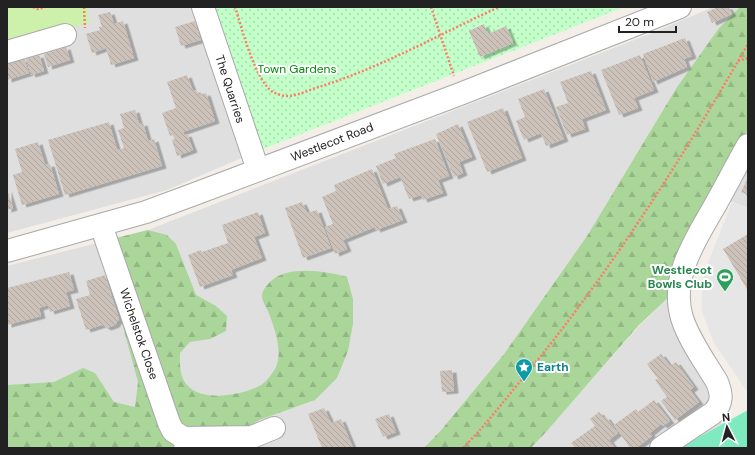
<svg xmlns="http://www.w3.org/2000/svg" width="755" height="455" font-family="'DM Sans',sans-serif">
<style>
.residential{fill:#e0dfdf}
.forest{fill:url(#forest-firs)}
.park{fill:url(#park-dots)}
.garden{fill:#cdf1aa}
.pitch{fill:#7fe9c0}
.parking{fill:#e6e6e6}
.building{fill:url(#building-back-hatch);filter:url(#shadow)}
.lines{fill:none;stroke-linecap:round;stroke-linejoin:round}
.minor-casing{stroke:#a9a9a9;stroke-width:24}
.path{stroke:#ff7b6d;stroke-width:2.5;stroke-dasharray:2 2;stroke-linecap:butt}
.minor{stroke:#fff;stroke-width:22}
.labels{text-anchor:middle;stroke-width:4;stroke-linejoin:round;paint-order:stroke}
.park-label{font-size:12px;fill:#018a0c;stroke:#fff}
.street-label{font-size:12px;fill:#222;stroke:#fff}
.leisure-label{font-size:12px;font-weight:bold;fill:#27864d;stroke:#fff;text-anchor:end}
.culture-label{font-size:12px;font-weight:bold;fill:#0d838f;stroke:#fff;text-anchor:start}
</style>
<defs>
<pattern id="forest-firs" width="22" height="20" patternUnits="userSpaceOnUse"><rect width="22" height="20" fill="#abd699"/><path d="M5 1l3.5 6h-7zM16 11l3.5 6h-7z" fill="#93b784"/></pattern>
<pattern id="park-dots" width="8" height="8" patternUnits="userSpaceOnUse"><rect width="8" height="8" fill="#c3ffc8"/><path d="M2 2h.1M6 6h.1" fill="none" stroke="#a7daac" stroke-width="1.8" stroke-linecap="round"/></pattern>
<pattern id="building-back-hatch" width="6" height="6" patternUnits="userSpaceOnUse"><rect width="6" height="6" fill="#ccc2ba"/><path d="M-1 5l2 2M0 0l6 6M5-1l2 2" fill="none" stroke="#afa6a0"/></pattern>
<filter id="shadow"><feDropShadow dx="4.5" dy="2.5" stdDeviation="0" flood-color="#0004"/></filter>
</defs>
<rect width="100%" height="100%" fill="#f3efe8"/>
<g class="residential">
<polygon points="7,7 210,7 258,151 167,190 7,233"/>
<polygon points="713,7 740,7 719,28 677,87 587,236 504,354 442,429 424,448 7,448 7,266 148,230 652,33"/>
<polygon points="748,129 748,208 713,194"/>
<polygon points="670,296 731,419 681,448 531,448 640,325"/>
</g>
<g class="forest">
<polygon points="740,7 748,7 748,129 683,251 670,296 639,325 546,432 531,448 424,448 442,429 504,354 587,236 677,87 719,28"/>
<path d="M148,230L167,235L176,244L196,295L216,306L227,316L226,331L210,339L190,342L180,353C180,365 179,378 189,387C205,402 243,395 261,385C265,383 272,374 275,369C284,352 274,327 268,311C266,307 262,301 262,296C262,290 267,285 271,281C287,265 327,271 347,277L353,299V324L348,351L337,378L315,400L259,420L245,429L233,448H7V385L54,382L83,368L95,373L114,402L135,407L138,382L100,242Z"/>
</g>
<polygon class="park" points="210,7 624,7 258,151"/>
<polygon class="garden" points="7,7 88,7 89,23 7,45"/>
<polygon class="pitch" points="748,410 748,448 681,447"/>
<polygon class="parking" points="732,202 748,208 748,234 723,250 748,291 748,393 713,341 702,311 702,286 709,260"/>
<g class="building">
<polygon points="718,7 728,7 732,14 712,23 707,12"/>
<polygon points="110,12 114,24 123,21 134,58 111,65 106,48 92,53 86,34 100,30 99,27 102,27 98,15"/>
<polygon points="195,21 201,40 181,46 175,27"/>
<polygon points="484,24 488,34 506,26 513,43 480,57 469,31"/>
<polygon points="685,38 692,56 684,59 687,67 653,82 643,54"/>
<polygon points="66,47 70,60 48,67 44,54"/>
<polygon points="39,55 44,71 31,75 26,59"/>
<polygon points="640,55 654,90 634,98 638,108 619,115 601,70"/>
<polygon points="24,58 29,73 7,80 7,63"/>
<polygon points="591,71 606,110 582,119 585,129 567,135 556,107 568,103 560,82"/>
<polygon points="187,75 193,91 196,90 198,95 206,93 215,121 183,132 184,135 187,134 193,150 177,156 172,140 175,139 173,135 170,136 162,113 176,108 167,82"/>
<polygon points="544,89 564,139 546,146 541,133 524,140 516,121 525,117 518,99"/>
<polygon points="503,108 522,158 487,172 467,122"/>
<polygon points="135,110 139,124 143,123 148,141 154,139 162,166 65,195 48,140 109,122 117,150 124,148 118,130 124,128 120,114"/>
<polygon points="458,124 472,157 459,162 463,173 454,177 436,134"/>
<polygon points="435,139 449,176 438,180 443,193 423,200 421,195 409,199 400,177 383,184 376,166 396,158 394,154"/>
<polygon points="38,142 45,165 50,164 59,194 22,205 13,175 22,172 15,149"/>
<polygon points="372,169 388,209 397,206 403,220 376,230 375,227 343,240 347,249 335,254 325,227 333,224 322,197 336,191 334,185"/>
<polygon points="748,177 748,195 741,192"/>
<polygon points="7,189 13,208 7,210"/>
<polygon points="302,202 307,213 317,210 331,248 303,258 285,208"/>
<polygon points="258,212 265,233 254,237 262,258 231,270 233,275 200,287 188,255 201,250 202,252 228,243 222,225"/>
<polygon points="748,234 748,291 723,249"/>
<polygon points="69,272 74,290 66,292 70,306 50,312 48,305 39,308 41,316 7,325 7,288"/>
<polygon points="105,275 119,319 115,325 107,328 102,325 86,330 76,299 90,295 86,281"/>
<polygon points="661,354 670,366 676,362 694,387 690,390 699,402 675,420 661,401 667,397 655,380 658,379 647,364"/>
<polygon points="452,370 454,391 442,392 440,371"/>
<polygon points="654,400 670,421 663,426 661,424 650,433 652,436 636,448 630,448 614,425 636,409 638,412"/>
<polygon points="324,408 331,423 341,419 353,448 322,448 308,414"/>
<polygon points="599,412 604,418 606,417 618,433 609,440 615,448 575,448 571,443 595,426 590,419"/>
<polygon points="389,414 396,432 383,437 375,419"/>
</g>
<g class="lines">
<g class="minor-casing">
<g id="minor">
<polyline points="203,7 258,170"/>
<polyline points="7,52 65,35"/>
<polyline points="101,225 169,423 173,431 184,438 186,448"/>
<polyline points="7,251 146,212 192,195 460,94 680,7"/>
<polyline points="184,438 252,437 274,428"/>
<path d="M661,448L713,413C723,403 722,394 717,382C705,362 689,340 682,318C670,278 694,242 713,209C725,188 736,166 748,145"/>
</g>
</g>
<g class="path">
<polyline points="33,7 38,9 45,7"/>
<polyline points="84,7 85,28"/>
<path d="M235,7C242,28 255,81 273,92C277,94 282,96 287,96C298,96 311,89 322,86C384,66 440,34 499,7"/>
<polyline points="431,7 454,76"/>
<polyline points="738,61 748,58"/>
<path d="M463,448C483,428 500,406 518,384C606,279 680,162 748,44"/>
</g>
<use href="#minor" class="minor"/>
</g>
<defs>
<g id="stadium-pin" transform="scale(0.9)"><path d="M0 17L-7.5 6A9.5 9.5 0 1 1 7.5 6Z" fill="#2e9e5b" stroke="#fff"/><path d="M0-5a6.5 5 0 1 0 0 10a6.5 5 0 1 0 0-10ZM-3.5-1.8h7v3.6h-7Z" fill="#fff"/></g>
<g id="sight-pin" transform="scale(0.9)"><path d="M0 17L-7.5 6A9.5 9.5 0 1 1 7.5 6Z" fill="#0f9aa8" stroke="#fff"/><path d="M0-6L1.8-2.2L6-1.7L2.9 1.2L3.7 5.4L0 3.3L-3.7 5.4L-2.9 1.2L-6-1.7L-1.8-2.2Z" fill="#fff"/></g>
</defs>
<g fill-rule="evenodd">
<use href="#stadium-pin" x="725" y="277"/>
<use href="#sight-pin" x="524" y="367"/>
</g>
<g class="labels">
<g class="park-label">
<text x="297" y="73">Town Gardens</text>
</g>
<g class="street-label">
<text transform="translate(230 89) rotate(72)" y="4">The Quarries</text>
<text transform="translate(332 142) rotate(-21)" y="4">Westlecot Road</text>
<text transform="translate(139 334) rotate(71)" y="4">Wichelstok Close</text>
</g>
<g class="leisure-label">
<text x="712" y="274">Westlecot<tspan x="712" dy="14">Bowls Club</tspan></text>
</g>
<g class="culture-label">
<text x="537" y="371">Earth</text>
</g>
</g>
<rect width="755" height="455" fill="none" stroke="#222222" stroke-width="16"/>
<g transform="translate(727 427) rotate(354)" stroke="#ffffff" stroke-width="3" paint-order="stroke">
<path d="M0-3L7 15L0 10L-7 15Z" fill="#222222"/>
<text y="-6" font-size="11" font-weight="bold" text-anchor="middle" fill="#222222">N</text>
</g>
<path d="M619 26v6h57v-6" fill="none" stroke="#222222" stroke-width="2"/>
<text x="625" y="26" font-size="12" fill="#222222" stroke="#ffffff" stroke-width="3" paint-order="stroke">20 m</text>
</svg>
